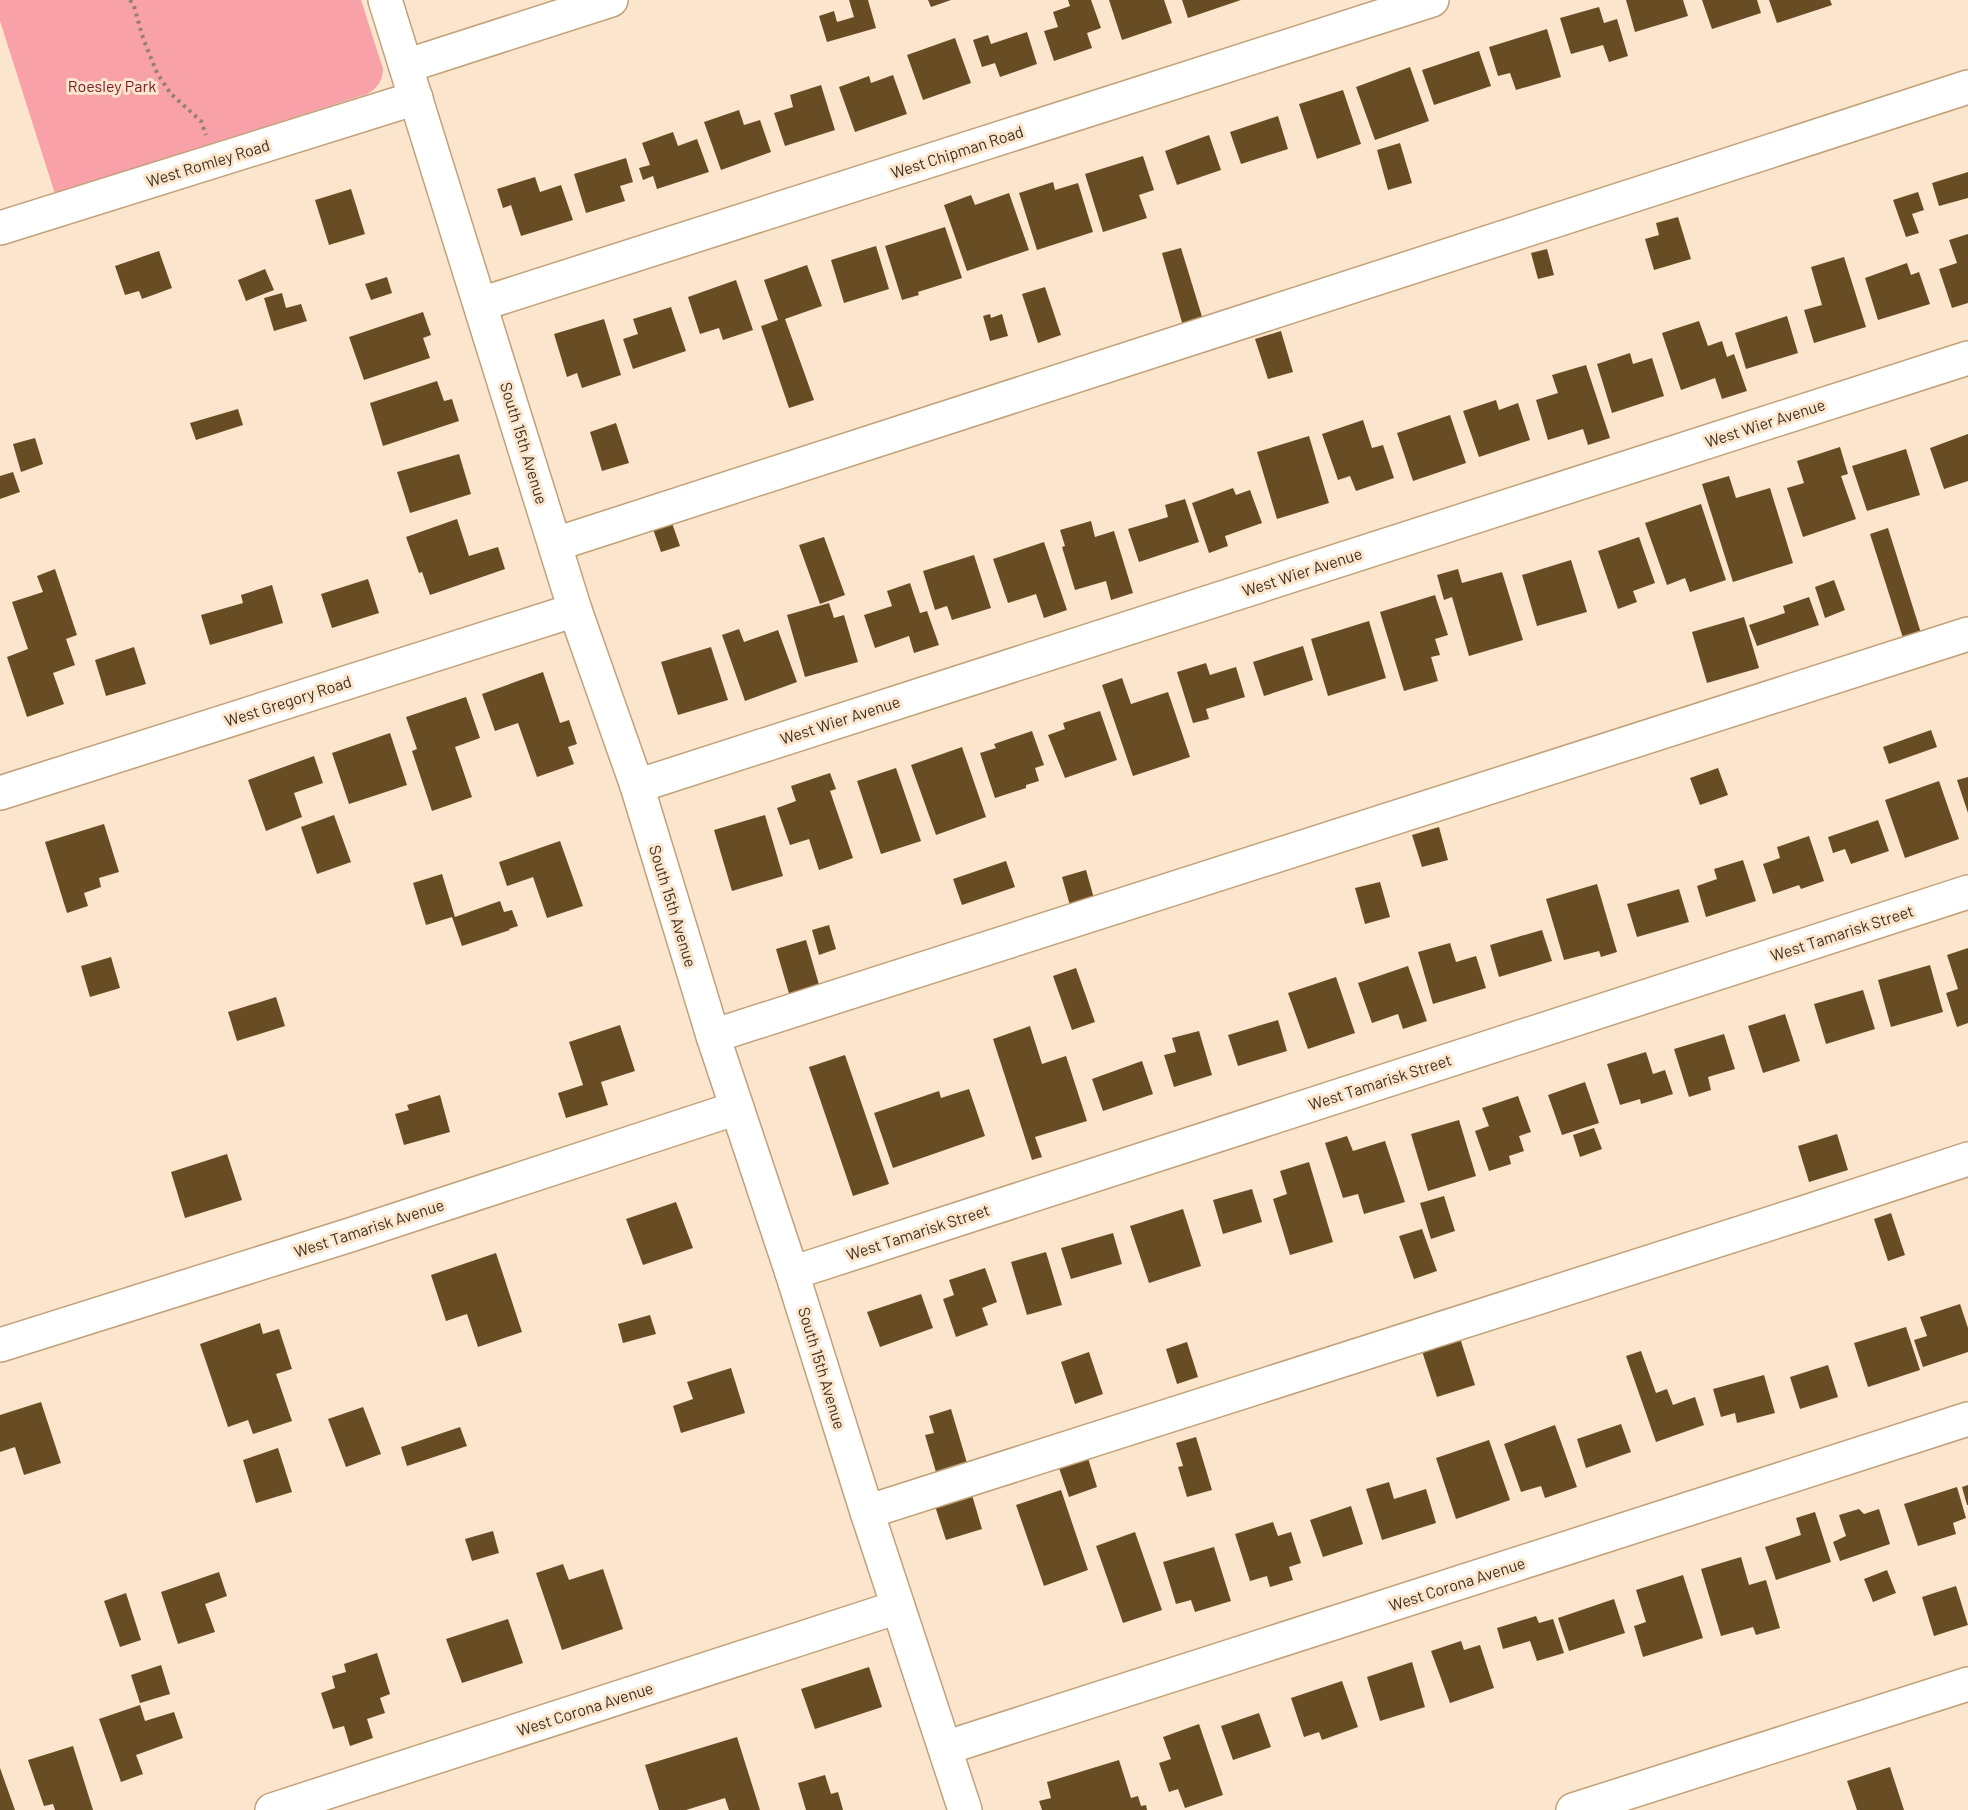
<svg xmlns="http://www.w3.org/2000/svg" width="1968" height="1810" font-family="Barlow,sans-serif">
<style>
.green{fill:#f8a1a9}
.building{fill:#684c24}
.lines{fill:none;stroke-linecap:round;stroke-linejoin:round}
.minor-casing{stroke:#c1a178;stroke-width:36}
.path{stroke:#92826d;stroke-width:4;stroke-dasharray:3 4.5;stroke-linecap:butt}
.minor{stroke:#fff;stroke-width:33}
.labels{text-anchor:middle;stroke-width:6;stroke-linejoin:round;paint-order:stroke}
.park-label{font-size:16px;fill:#75152b;stroke:#fbe6cd}
.street-label{font-size:16px;fill:#3c2f1e;stroke:#fbe6cd}
</style>
<rect width="100%" height="100%" fill="#fbe6cd"/>
<path class="green" d="M0,0H361L383,69C382,81 378,88 367,94L55,194L0,21Z"/>
<g class="building">
<polygon points="849,0 868,0 876,28 827,42 819,16 834,11 837,22 854,17"/>
<polygon points="928,0 951,0 931,7"/>
<polygon points="1068,0 1091,0 1101,28 1087,33 1092,48 1054,61 1044,31 1058,27 1053,12 1070,6"/>
<polygon points="1109,0 1164,0 1172,23 1122,40"/>
<polygon points="1182,0 1241,0 1188,18"/>
<polygon points="1626,0 1683,0 1688,16 1635,32"/>
<polygon points="1702,0 1757,0 1761,13 1712,29"/>
<polygon points="1769,0 1830,0 1832,5 1777,23"/>
<polygon points="1599,7 1604,23 1617,19 1628,56 1609,62 1603,45 1571,54 1560,18"/>
<polygon points="1547,29 1561,77 1516,90 1510,73 1498,76 1489,47"/>
<polygon points="1027,32 1037,64 1000,77 995,63 982,67 973,40 988,35 991,44"/>
<polygon points="955,38 971,83 923,100 907,55"/>
<polygon points="1479,51 1491,86 1434,105 1422,70"/>
<polygon points="1410,67 1429,121 1375,140 1356,87"/>
<polygon points="893,75 907,114 855,132 839,87 869,76 871,83"/>
<polygon points="821,85 835,130 785,146 774,113 793,107 790,95"/>
<polygon points="1343,90 1361,144 1317,159 1299,104"/>
<polygon points="739,110 744,125 760,120 771,152 721,170 704,122"/>
<polygon points="1278,116 1288,149 1241,164 1230,132"/>
<polygon points="673,132 678,146 697,139 709,172 657,189 653,176 643,180 639,168 650,165 642,143"/>
<polygon points="1209,135 1221,170 1177,185 1165,151"/>
<polygon points="1400,143 1412,183 1388,190 1377,150"/>
<polygon points="1143,156 1154,190 1139,195 1147,218 1103,232 1085,174"/>
<polygon points="626,158 633,182 620,186 625,201 586,213 574,174"/>
<polygon points="1968,172 1968,198 1939,206 1932,183"/>
<polygon points="535,177 540,192 561,185 573,220 521,236 511,205 503,208 497,189"/>
<polygon points="1053,182 1055,190 1078,183 1093,232 1037,250 1019,193"/>
<polygon points="351,189 365,234 329,245 315,200"/>
<polygon points="1918,192 1924,210 1912,214 1919,233 1906,237 1893,200"/>
<polygon points="1009,193 1029,250 967,271 944,205 971,195 975,205"/>
<polygon points="1678,217 1691,259 1654,270 1645,239 1659,235 1656,223"/>
<polygon points="945,227 962,278 918,292 919,295 902,300 885,246"/>
<polygon points="1968,234 1968,303 1952,308 1939,269 1957,263 1949,240"/>
<polygon points="876,246 889,289 844,303 831,260"/>
<polygon points="1181,248 1203,320 1183,326 1162,253"/>
<polygon points="1547,249 1554,275 1538,279 1531,253"/>
<polygon points="159,251 172,288 142,299 139,291 125,295 115,266"/>
<polygon points="1844,257 1866,327 1814,343 1804,310 1822,305 1811,267"/>
<polygon points="1907,263 1911,275 1919,272 1930,304 1878,320 1865,278"/>
<polygon points="807,265 822,306 785,319 814,400 789,408 761,326 778,320 764,280"/>
<polygon points="265,269 274,290 246,301 238,280"/>
<polygon points="387,277 392,293 371,300 365,284"/>
<polygon points="736,280 753,330 723,340 719,328 700,334 688,297"/>
<polygon points="1045,287 1061,335 1038,343 1022,294"/>
<polygon points="282,293 286,308 301,304 307,321 274,331 264,298"/>
<polygon points="671,307 686,351 633,369 623,339 638,334 633,319"/>
<polygon points="423,312 431,335 423,338 430,358 364,380 349,337"/>
<polygon points="990,314 991,318 1002,314 1008,336 990,341 983,316"/>
<polygon points="1787,316 1798,353 1746,369 1735,333"/>
<polygon points="604,319 621,375 582,388 577,373 567,377 554,334"/>
<polygon points="1699,321 1708,346 1722,341 1727,357 1734,354 1747,391 1722,399 1715,378 1681,390 1662,333"/>
<polygon points="1281,331 1293,372 1268,379 1255,339"/>
<polygon points="1630,353 1633,364 1652,358 1664,396 1612,413 1597,364"/>
<polygon points="1586,365 1610,438 1588,445 1583,429 1548,440 1536,400 1558,393 1552,375"/>
<polygon points="437,381 444,401 452,399 459,421 383,446 370,403"/>
<polygon points="1496,400 1499,410 1518,403 1530,440 1479,457 1463,411"/>
<polygon points="238,409 243,425 196,440 190,423"/>
<polygon points="1450,415 1466,463 1413,481 1397,433"/>
<polygon points="1363,420 1372,448 1383,445 1394,478 1356,491 1350,476 1338,480 1322,434"/>
<polygon points="616,423 629,463 602,471 590,432"/>
<polygon points="1968,434 1968,481 1944,489 1930,448"/>
<polygon points="1309,436 1329,503 1277,519 1257,452"/>
<polygon points="35,438 43,464 21,472 13,444"/>
<polygon points="1840,447 1848,474 1841,476 1856,519 1803,537 1787,488 1804,483 1797,461"/>
<polygon points="1906,449 1920,495 1867,511 1852,466"/>
<polygon points="459,454 471,494 410,513 397,472"/>
<polygon points="13,472 20,492 0,499 0,476"/>
<polygon points="1729,476 1736,498 1770,488 1793,563 1733,582 1702,484"/>
<polygon points="1233,488 1236,495 1250,490 1262,523 1225,536 1228,546 1209,553 1192,503"/>
<polygon points="1185,499 1199,542 1139,562 1128,529 1168,517 1165,505"/>
<polygon points="1701,504 1726,580 1690,592 1685,578 1667,585 1645,523"/>
<polygon points="457,519 469,556 498,547 505,569 430,595 422,572 419,573 406,537"/>
<polygon points="1091,521 1095,537 1114,531 1133,593 1111,600 1106,581 1075,590 1062,547 1065,546 1060,530"/>
<polygon points="672,523 680,546 661,552 653,529"/>
<polygon points="1888,528 1921,633 1903,638 1870,534"/>
<polygon points="824,537 845,595 820,604 799,545"/>
<polygon points="1639,537 1655,583 1633,591 1637,602 1618,609 1598,551"/>
<polygon points="1044,542 1067,610 1044,618 1036,594 1008,603 993,559"/>
<polygon points="974,555 991,608 952,620 947,606 935,610 923,571"/>
<polygon points="1571,560 1587,612 1537,626 1522,575"/>
<polygon points="55,569 77,635 66,639 75,665 53,673 64,704 27,717 7,657 28,649 12,602 43,592 37,576"/>
<polygon points="1458,569 1462,583 1502,572 1523,640 1469,656 1452,597 1444,600 1437,575"/>
<polygon points="368,579 379,613 332,628 321,594"/>
<polygon points="1834,580 1845,610 1825,618 1815,587"/>
<polygon points="910,583 920,613 927,611 939,645 914,653 909,636 875,648 864,615 892,606 887,591"/>
<polygon points="272,585 283,623 210,645 201,615 243,603 241,595"/>
<polygon points="1435,595 1448,635 1435,639 1440,655 1431,657 1438,681 1404,691 1380,612"/>
<polygon points="1809,597 1819,625 1757,646 1749,625 1785,613 1783,606"/>
<polygon points="829,603 834,618 844,615 858,662 805,677 787,615"/>
<polygon points="1744,617 1759,668 1707,683 1692,632"/>
<polygon points="1369,621 1386,678 1328,696 1311,639"/>
<polygon points="739,629 744,642 778,630 797,682 745,701 722,635"/>
<polygon points="1303,646 1313,680 1264,696 1253,662"/>
<polygon points="134,647 146,684 106,696 95,660"/>
<polygon points="711,647 728,700 678,715 661,662"/>
<polygon points="1206,663 1210,675 1236,667 1245,697 1206,709 1209,719 1193,723 1177,672"/>
<polygon points="543,672 560,723 569,720 577,744 568,747 574,764 537,777 518,723 495,731 482,694"/>
<polygon points="1122,678 1131,704 1168,692 1190,757 1133,776 1102,685"/>
<polygon points="466,697 480,738 455,747 472,797 432,811 412,751 417,749 406,717"/>
<polygon points="1100,711 1117,760 1065,778 1048,735 1065,729 1063,723"/>
<polygon points="1931,730 1937,747 1889,764 1883,747"/>
<polygon points="1032,731 1044,765 1035,768 1039,781 1026,785 1026,788 995,798 980,753 996,748 994,744"/>
<polygon points="390,733 407,785 349,804 332,753"/>
<polygon points="962,747 986,817 936,835 911,765"/>
<polygon points="314,756 323,783 294,793 302,817 266,831 248,780"/>
<polygon points="896,768 921,841 881,854 857,781"/>
<polygon points="1718,768 1728,795 1700,805 1690,778"/>
<polygon points="830,773 836,789 830,791 853,858 819,870 809,839 790,845 777,808 796,801 791,786"/>
<polygon points="1968,777 1968,813 1957,780"/>
<polygon points="1939,781 1959,839 1905,858 1885,800"/>
<polygon points="334,815 351,862 317,874 301,827"/>
<polygon points="765,815 783,876 732,891 714,830"/>
<polygon points="1878,820 1889,851 1851,864 1845,849 1833,853 1828,837"/>
<polygon points="104,824 119,872 99,878 101,887 84,893 88,906 67,913 45,842"/>
<polygon points="1439,827 1448,860 1422,867 1412,835"/>
<polygon points="1809,836 1824,881 1801,889 1799,885 1773,894 1763,864 1780,858 1777,847"/>
<polygon points="560,841 583,906 547,918 533,877 507,886 499,862"/>
<polygon points="1743,860 1756,901 1706,917 1697,886 1717,879 1714,869"/>
<polygon points="1006,861 1015,887 962,905 953,879"/>
<polygon points="1086,870 1095,902 1071,909 1062,877"/>
<polygon points="442,874 455,917 500,901 504,912 512,910 518,926 509,929 510,930 462,946 452,917 426,925 413,883"/>
<polygon points="1380,882 1390,917 1365,924 1355,888"/>
<polygon points="1597,884 1617,952 1601,957 1599,951 1564,960 1546,899"/>
<polygon points="1679,889 1689,922 1637,937 1627,904"/>
<polygon points="829,925 836,949 819,955 812,930"/>
<polygon points="1542,930 1552,961 1499,977 1490,945"/>
<polygon points="806,940 820,988 790,997 776,949"/>
<polygon points="1450,943 1456,962 1476,956 1486,988 1433,1004 1418,952"/>
<polygon points="1968,948 1968,1023 1957,1027 1946,993 1958,989 1947,955"/>
<polygon points="111,957 120,988 90,997 81,966"/>
<polygon points="1930,965 1943,1012 1891,1027 1878,980"/>
<polygon points="1408,966 1427,1021 1403,1029 1398,1014 1372,1023 1358,983"/>
<polygon points="1076,968 1095,1022 1072,1030 1053,976"/>
<polygon points="1336,977 1355,1033 1308,1049 1288,993"/>
<polygon points="1863,990 1875,1029 1826,1044 1814,1004"/>
<polygon points="276,997 285,1026 237,1041 228,1012"/>
<polygon points="1785,1014 1800,1061 1763,1073 1748,1026"/>
<polygon points="1278,1020 1287,1051 1238,1066 1228,1035"/>
<polygon points="620,1025 635,1071 601,1082 608,1105 566,1118 558,1093 583,1085 569,1042"/>
<polygon points="1030,1026 1042,1064 1066,1056 1087,1121 1035,1137 1042,1157 1032,1160 993,1039"/>
<polygon points="1199,1031 1212,1075 1174,1087 1164,1055 1176,1052 1172,1038"/>
<polygon points="1724,1034 1735,1069 1708,1077 1711,1090 1689,1097 1674,1049"/>
<polygon points="1646,1052 1653,1074 1665,1070 1673,1094 1641,1104 1640,1099 1620,1105 1607,1064"/>
<polygon points="845,1055 889,1184 853,1196 809,1067"/>
<polygon points="1142,1061 1153,1094 1103,1111 1092,1079"/>
<polygon points="1585,1082 1599,1123 1562,1135 1548,1095"/>
<polygon points="969,1089 985,1136 893,1168 874,1113 939,1091 941,1098"/>
<polygon points="440,1095 450,1132 404,1145 395,1114 409,1110 407,1105"/>
<polygon points="1518,1096 1531,1132 1519,1136 1524,1151 1509,1156 1511,1164 1489,1171 1475,1131 1489,1126 1482,1108"/>
<polygon points="1459,1120 1476,1176 1428,1191 1411,1134"/>
<polygon points="1594,1128 1602,1149 1580,1157 1573,1135"/>
<polygon points="1837,1134 1848,1170 1809,1182 1798,1146"/>
<polygon points="1347,1136 1353,1151 1385,1141 1405,1202 1364,1214 1358,1194 1343,1198 1325,1143"/>
<polygon points="227,1154 242,1200 185,1218 171,1172"/>
<polygon points="1309,1162 1333,1242 1290,1255 1273,1199 1287,1194 1280,1171"/>
<polygon points="1252,1189 1262,1222 1223,1234 1213,1200"/>
<polygon points="1444,1196 1455,1231 1431,1239 1420,1203"/>
<polygon points="676,1202 693,1248 643,1265 626,1219"/>
<polygon points="1183,1209 1201,1266 1149,1283 1130,1226"/>
<polygon points="1891,1213 1905,1255 1888,1261 1874,1219"/>
<polygon points="1422,1229 1437,1271 1414,1279 1399,1236"/>
<polygon points="1113,1233 1122,1264 1071,1279 1061,1248"/>
<polygon points="1046,1252 1062,1305 1027,1315 1011,1262"/>
<polygon points="496,1253 522,1332 478,1347 467,1314 446,1321 431,1275"/>
<polygon points="985,1268 997,1302 982,1308 988,1325 956,1337 943,1299 954,1295 949,1280"/>
<polygon points="921,1294 933,1328 880,1347 867,1312"/>
<polygon points="1960,1304 1968,1328 1968,1352 1923,1367 1914,1340 1927,1336 1920,1317"/>
<polygon points="650,1315 656,1334 623,1343 618,1324"/>
<polygon points="260,1323 263,1334 279,1329 292,1369 276,1374 292,1421 253,1434 248,1420 228,1427 200,1344"/>
<polygon points="1906,1327 1920,1370 1868,1387 1854,1343"/>
<polygon points="1459,1335 1475,1385 1437,1397 1421,1348"/>
<polygon points="1187,1342 1198,1377 1177,1384 1166,1349"/>
<polygon points="1641,1351 1656,1393 1667,1389 1673,1405 1695,1397 1704,1425 1656,1442 1626,1356"/>
<polygon points="1089,1352 1103,1394 1075,1404 1061,1362"/>
<polygon points="1828,1365 1838,1397 1800,1409 1790,1377"/>
<polygon points="731,1368 745,1413 681,1433 673,1406 693,1399 687,1382"/>
<polygon points="1764,1375 1775,1413 1737,1423 1735,1413 1721,1417 1713,1389"/>
<polygon points="41,1402 61,1463 24,1475 15,1447 0,1452 0,1415"/>
<polygon points="363,1407 381,1454 346,1467 328,1419"/>
<polygon points="951,1409 967,1463 936,1472 925,1435 934,1433 929,1416"/>
<polygon points="1621,1424 1631,1452 1586,1468 1577,1439"/>
<polygon points="1555,1425 1577,1487 1545,1498 1541,1486 1521,1492 1504,1444"/>
<polygon points="460,1427 467,1446 407,1466 401,1447"/>
<polygon points="1196,1437 1212,1490 1187,1497 1178,1467 1183,1466 1176,1443"/>
<polygon points="1489,1440 1510,1500 1456,1519 1436,1458"/>
<polygon points="278,1448 292,1492 256,1503 243,1460"/>
<polygon points="1087,1455 1097,1487 1069,1497 1058,1465"/>
<polygon points="1389,1482 1394,1499 1426,1489 1436,1523 1382,1540 1366,1489"/>
<polygon points="1968,1485 1968,1505 1967,1505 1962,1487"/>
<polygon points="1957,1487 1966,1518 1953,1523 1956,1534 1918,1546 1904,1504"/>
<polygon points="1061,1490 1088,1570 1044,1586 1016,1505"/>
<polygon points="972,1495 982,1529 946,1540 935,1506"/>
<polygon points="1351,1506 1363,1544 1323,1557 1310,1520"/>
<polygon points="1859,1509 1864,1514 1879,1509 1890,1544 1840,1561 1833,1542 1846,1536 1839,1515"/>
<polygon points="1815,1512 1831,1562 1776,1580 1765,1547 1801,1535 1796,1518"/>
<polygon points="1273,1522 1278,1536 1291,1532 1301,1563 1289,1567 1293,1580 1270,1587 1267,1576 1250,1581 1235,1534"/>
<polygon points="493,1531 499,1553 472,1561 465,1539"/>
<polygon points="1135,1532 1162,1610 1123,1623 1096,1546"/>
<polygon points="1214,1547 1231,1601 1195,1612 1191,1600 1176,1604 1163,1562"/>
<polygon points="1741,1557 1749,1585 1766,1580 1780,1628 1756,1635 1753,1627 1721,1636 1701,1569"/>
<polygon points="563,1564 569,1580 603,1569 623,1629 562,1650 536,1573"/>
<polygon points="1887,1570 1896,1593 1873,1602 1864,1579"/>
<polygon points="219,1572 227,1596 205,1604 215,1632 178,1644 161,1592"/>
<polygon points="1683,1575 1703,1638 1643,1657 1634,1626 1646,1622 1636,1590"/>
<polygon points="1956,1586 1968,1625 1934,1636 1922,1597"/>
<polygon points="126,1593 141,1640 120,1647 104,1601"/>
<polygon points="1614,1599 1625,1633 1569,1651 1558,1618"/>
<polygon points="1536,1616 1539,1623 1553,1619 1564,1653 1537,1661 1530,1641 1503,1649 1497,1628"/>
<polygon points="508,1619 523,1663 462,1683 446,1639"/>
<polygon points="1461,1641 1464,1650 1480,1645 1494,1688 1450,1703 1431,1651"/>
<polygon points="377,1653 390,1694 380,1698 385,1713 367,1719 373,1738 350,1746 344,1726 333,1729 321,1693 335,1688 332,1676 346,1672 344,1664"/>
<polygon points="1412,1662 1425,1707 1380,1721 1367,1677"/>
<polygon points="161,1665 170,1694 140,1703 131,1675"/>
<polygon points="869,1667 882,1707 815,1729 801,1689"/>
<polygon points="1342,1681 1358,1727 1322,1740 1319,1732 1304,1737 1291,1698"/>
<polygon points="140,1705 145,1721 174,1712 183,1738 136,1755 143,1774 121,1782 99,1719"/>
<polygon points="1259,1713 1271,1747 1233,1760 1221,1726"/>
<polygon points="1199,1724 1223,1795 1185,1808 1178,1789 1169,1792 1159,1763 1171,1759 1163,1737"/>
<polygon points="737,1737 760,1810 729,1810 725,1798 686,1810 659,1810 645,1765"/>
<polygon points="73,1746 93,1810 55,1810 53,1804 44,1806 28,1760"/>
<polygon points="1119,1760 1131,1798 1138,1796 1141,1806 1146,1805 1147,1810 1042,1810 1039,1801 1051,1798 1047,1782"/>
<polygon points="1890,1767 1904,1810 1857,1810 1847,1781"/>
<polygon points="0,1769 0,1768 15,1810 0,1810"/>
<polygon points="825,1775 831,1794 838,1792 843,1810 806,1810 798,1783"/>
</g>
<g class="lines">
<g class="minor-casing">
<g id="minor">
<polyline points="385,0 575,610 637,786 713,1036 792,1273 867,1512 965,1810"/>
<polyline points="406,66 611,0"/>
<polyline points="0,228 416,98"/>
<polyline points="481,304 1432,0"/>
<polyline points="556,544 1968,87"/>
<polyline points="637,786 1968,358"/>
<polyline points="0,793 575,610"/>
<polyline points="713,1036 1968,634"/>
<polyline points="792,1273 1968,892"/>
<polyline points="0,1345 350,1235 737,1108"/>
<polyline points="867,1512 1806,1212 1968,1159"/>
<polyline points="945,1748 1968,1419"/>
<polyline points="272,1810 898,1607"/>
<polyline points="1573,1810 1968,1684"/>
</g>
</g>
<polyline class="path" points="130,0 134,6 143,38 157,73 171,94 201,121 206,135"/>
<use href="#minor" class="minor"/>
</g>
<g class="labels">
<g class="park-label">
<text x="112" y="92">Roesley Park</text>
</g>
<g class="street-label">
<text transform="translate(957 152) rotate(-18)" y="6">West Chipman Road</text>
<text transform="translate(208 163) rotate(-17)" y="6">West Romley Road</text>
<text transform="translate(1765 423) rotate(-18)" y="6">West Wier Avenue</text>
<text transform="translate(524 443) rotate(73)" y="6">South 15th Avenue</text>
<text transform="translate(1302 572) rotate(-18)" y="6">West Wier Avenue</text>
<text transform="translate(288 701) rotate(-18)" y="6">West Gregory Road</text>
<text transform="translate(840 720) rotate(-18)" y="6">West Wier Avenue</text>
<text transform="translate(673 906) rotate(73)" y="6">South 15th Avenue</text>
<text transform="translate(1842 933) rotate(-18)" y="6">West Tamarisk Street</text>
<text transform="translate(1380 1082) rotate(-18)" y="6">West Tamarisk Street</text>
<text transform="translate(369 1228) rotate(-18)" y="6">West Tamarisk Avenue</text>
<text transform="translate(918 1232) rotate(-18)" y="6">West Tamarisk Street</text>
<text transform="translate(822 1368) rotate(73)" y="6">South 15th Avenue</text>
<text transform="translate(1457 1584) rotate(-18)" y="6">West Corona Avenue</text>
<text transform="translate(585 1709) rotate(-18)" y="6">West Corona Avenue</text>
</g>
</g>
</svg>
